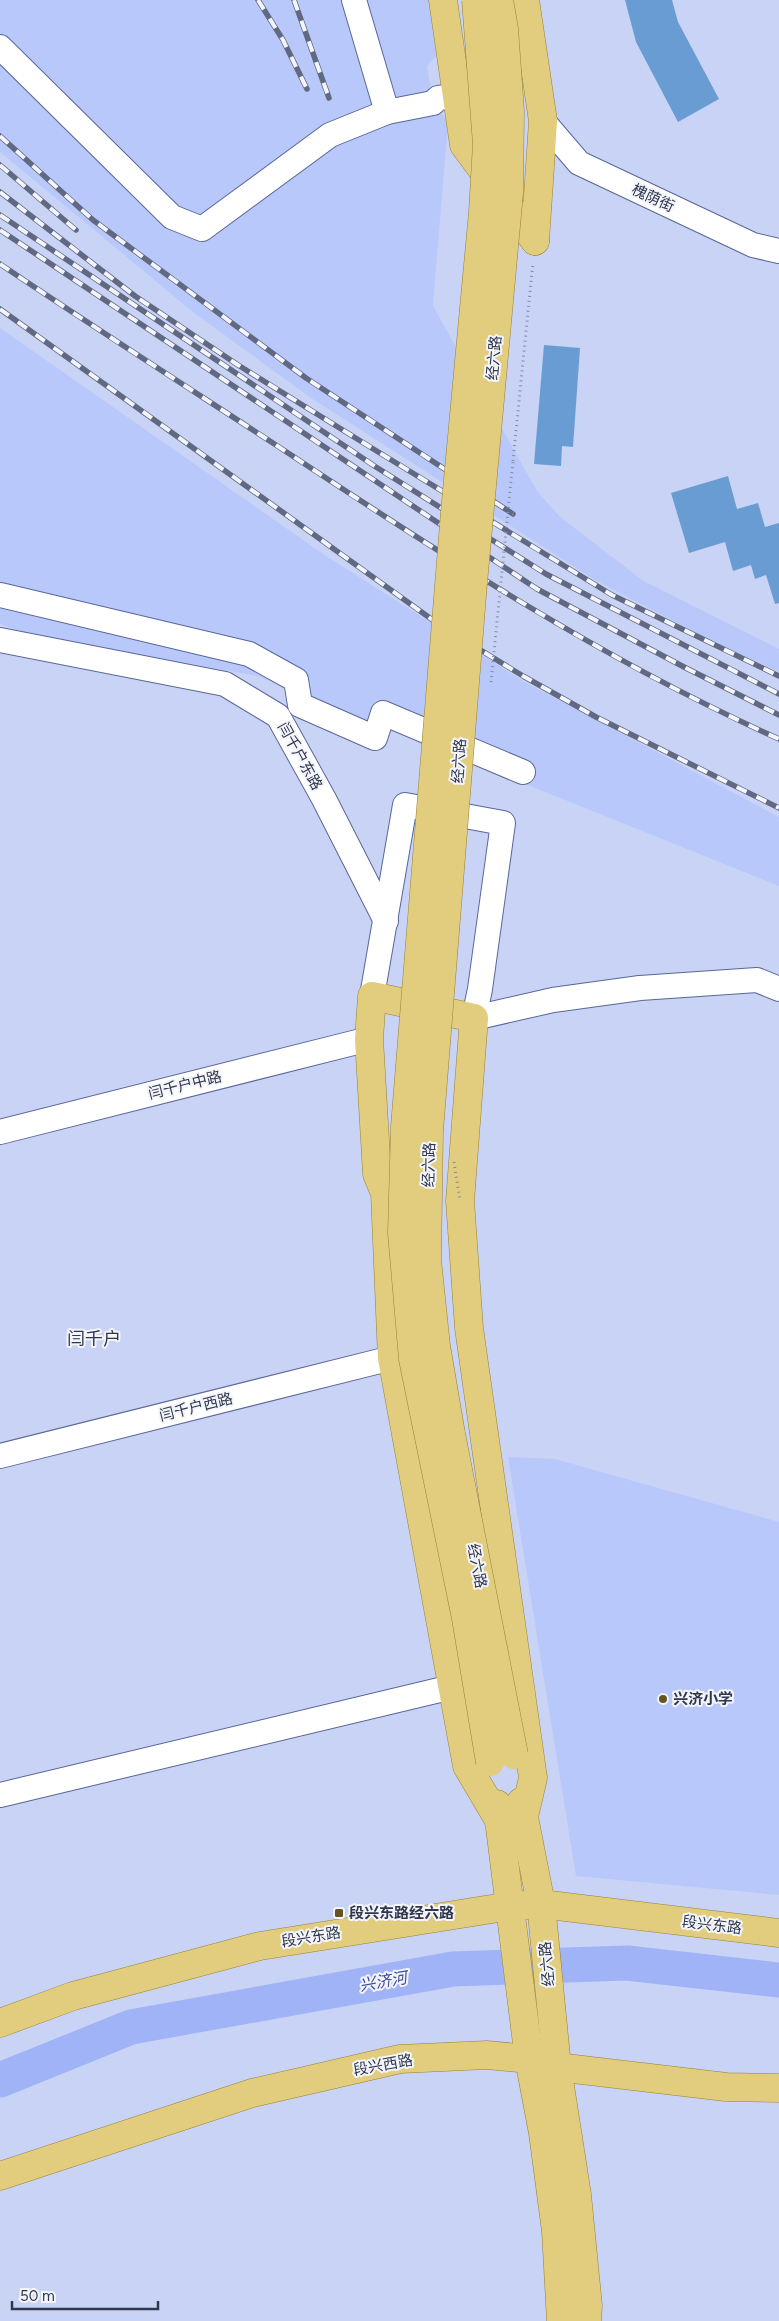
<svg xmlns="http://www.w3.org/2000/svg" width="779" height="2321" font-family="Figtree,'Noto Sans SC',sans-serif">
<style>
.built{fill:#b9c8fb}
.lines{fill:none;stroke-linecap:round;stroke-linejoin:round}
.river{stroke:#a0b3f7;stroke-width:35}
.building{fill:#6a9cd4}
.minor-casing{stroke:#596799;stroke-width:26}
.major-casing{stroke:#978235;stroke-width:29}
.path{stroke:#838ca8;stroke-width:3;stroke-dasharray:1 4;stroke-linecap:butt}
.minor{stroke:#fff;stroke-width:24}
.major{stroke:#e2cc7e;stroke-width:28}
.rail-casing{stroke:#606882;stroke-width:5.5}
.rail{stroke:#f3f5fb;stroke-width:4;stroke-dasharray:11;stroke-linecap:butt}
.major-bridge-casing{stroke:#978235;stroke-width:29;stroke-linecap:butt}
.path-bridge{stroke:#838ca8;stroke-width:3;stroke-dasharray:1 4;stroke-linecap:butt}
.major-bridge{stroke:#e2cc7e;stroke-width:28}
.poi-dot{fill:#645421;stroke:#f3f5fb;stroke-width:2}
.labels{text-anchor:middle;stroke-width:4;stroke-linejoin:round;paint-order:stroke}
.street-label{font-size:15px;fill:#30374d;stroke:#f3f5fb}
.poi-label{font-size:15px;font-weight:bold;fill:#30374d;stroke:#f3f5fb;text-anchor:start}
.water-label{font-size:16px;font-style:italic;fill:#3d4c9c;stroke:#f3f5fb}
.quarter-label{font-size:18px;fill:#30374d;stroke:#f3f5fb}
</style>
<rect width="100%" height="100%" fill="#c8d3f5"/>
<g class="built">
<polygon points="0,0 429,0 438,54 427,66 433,103 448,122 433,306 537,491 559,516 642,580 779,649 779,672 706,638 595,580 311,398 193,312 0,152"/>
<polygon points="0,328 326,556 523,681 779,817 779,886 257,676 25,633 0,624"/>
<polygon points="508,1457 555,1459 779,1522 779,1895 576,1876"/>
</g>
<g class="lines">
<polyline class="river" points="0,2080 131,2027 453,1969 627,1963 779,1980"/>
</g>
<g class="building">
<polygon points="625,0 672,0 678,22 719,99 678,122 636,42"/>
<polygon points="544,345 580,348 573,447 562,446 561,466 534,464"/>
<polygon points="728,476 737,509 758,503 765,527 779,523 779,603 775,604 766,575 755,579 751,565 733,571 725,542 689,553 671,493"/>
</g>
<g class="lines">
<g class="minor-casing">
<g id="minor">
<polyline points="354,0 387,112"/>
<polyline points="0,47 172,217 202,229 330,135 387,112 433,103 438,98 457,96"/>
<polyline points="543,121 579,163 753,245 779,251"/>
<polyline points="0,595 249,654 296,680 300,705 375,738 383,713 523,772"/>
<polyline points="0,640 225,684 278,716 324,799 386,921"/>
<polyline points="372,996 405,805 503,823 480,989 474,1018 553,1000 640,988 757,980 779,989"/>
<polyline points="0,1132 369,1039"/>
<polyline points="0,1456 392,1358"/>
<polyline points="0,1795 452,1687"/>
</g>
</g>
<g class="major-casing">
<g id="major">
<polyline points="443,0 464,145 535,241"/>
<polyline points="525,0 543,121 535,241"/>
<polyline points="521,1802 541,1904 557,2067 577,2195 588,2306 587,2321"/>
<polyline points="497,1804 529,2059 543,2133 556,2231 561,2321"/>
<polyline points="500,1822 467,1766 392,1358 385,1193 377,1174 369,1039 372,996 474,1018 460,1201 469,1328 533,1778 523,1821"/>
<polyline points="0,2023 73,1996 260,1946 510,1906 541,1904 779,1933"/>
<polyline points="0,2176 252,2093 400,2059 487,2055 529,2059 557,2067 726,2087 779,2088"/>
</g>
</g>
<polyline class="path" points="513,461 533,262"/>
<use href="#minor" class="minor"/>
<use href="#major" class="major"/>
<g class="rail-casing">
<g id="rail">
<polyline points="258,0 283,40 307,89"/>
<polyline points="294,0 329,98"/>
<polyline points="0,136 93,220 306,378 513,514"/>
<polyline points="0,165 76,230"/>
<polyline points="0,192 135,296 238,365 375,450 612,595 779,676"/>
<polyline points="0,215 376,467 546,574 779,694"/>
<polyline points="0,230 537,589 684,667 779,715"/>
<path d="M0,264C92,326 184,385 276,445C439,553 601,659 779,739"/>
<polyline points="0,309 441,626 523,676 596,717 779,808"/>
</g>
</g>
<use href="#rail" class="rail"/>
<g class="major-bridge-casing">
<g id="major-bridge">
<polyline points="476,0 487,144 483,212 455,512 405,1127 402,1233 413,1359 466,1618 490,1762"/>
<polyline points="499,0 504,29 510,111 509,193 473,583 429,1131 427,1260 436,1346 451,1434 514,1755"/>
</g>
</g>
<g class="path-bridge">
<polyline points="491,682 513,461"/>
<polyline points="454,1162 460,1201"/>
</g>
<use href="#major-bridge" class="major-bridge"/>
</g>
<g class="poi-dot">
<circle cx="663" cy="1699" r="5"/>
<rect x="334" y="1908" width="10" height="10" rx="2.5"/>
</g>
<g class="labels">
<g class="street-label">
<text transform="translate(653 198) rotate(25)" y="5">槐荫街</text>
<text transform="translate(494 358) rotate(-85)" y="5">经六路</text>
<text transform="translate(300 756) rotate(61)" y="5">闫千户东路</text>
<text transform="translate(459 761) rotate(-86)" y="5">经六路</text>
<text transform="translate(185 1085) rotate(-14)" y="5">闫千户中路</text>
<text transform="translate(429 1165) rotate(-89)" y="5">经六路</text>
<text transform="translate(196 1407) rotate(-14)" y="5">闫千户西路</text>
<text transform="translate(477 1566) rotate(79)" y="5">经六路</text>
<text transform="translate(712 1925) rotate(7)" y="5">段兴东路</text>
<text transform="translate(311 1937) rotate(-9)" y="5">段兴东路</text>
<text transform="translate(547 1964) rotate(-95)" y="5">经六路</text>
<text transform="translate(383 2065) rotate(-10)" y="5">段兴西路</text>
</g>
<g class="poi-label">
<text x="673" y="1704">兴济小学</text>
<text x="349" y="1918">段兴东路经六路</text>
</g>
<g class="water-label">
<text transform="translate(383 1981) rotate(-10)" y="6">兴济河</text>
</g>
<g class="quarter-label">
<text x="94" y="1345">闫千户</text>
</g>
</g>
<path d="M12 2301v8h146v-8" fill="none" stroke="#30374d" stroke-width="2.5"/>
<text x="20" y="2301" font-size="15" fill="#30374d" stroke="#f3f5fb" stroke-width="4" paint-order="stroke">50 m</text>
</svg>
